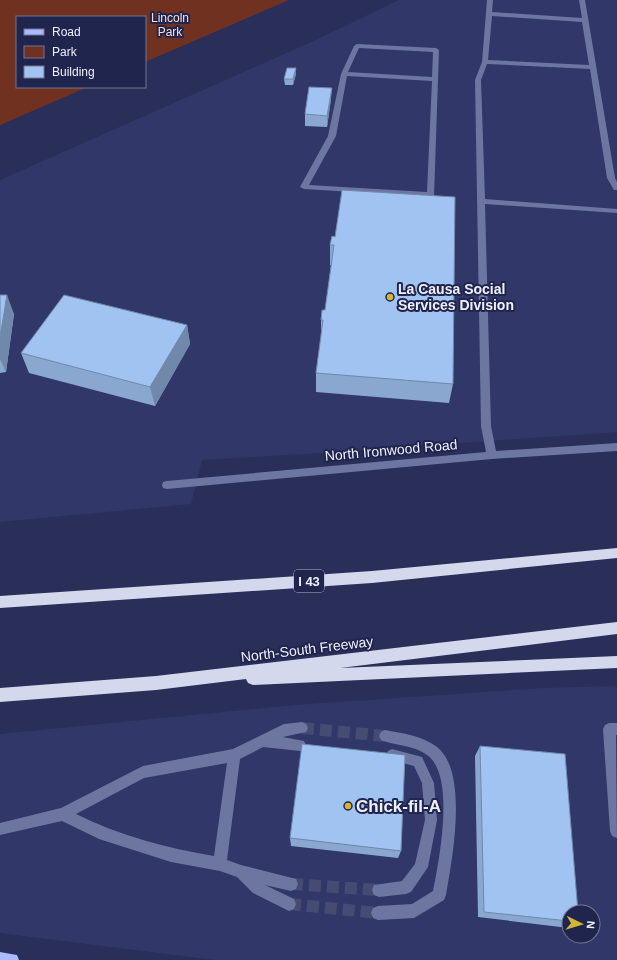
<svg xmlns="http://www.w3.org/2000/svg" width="617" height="960" font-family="Helvetica,sans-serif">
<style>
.built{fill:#313769;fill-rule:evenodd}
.green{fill:#713121}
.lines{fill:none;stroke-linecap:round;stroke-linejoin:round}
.minor-tunnel{stroke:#464c71;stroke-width:12;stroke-dasharray:12 6;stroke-linecap:butt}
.minor{fill:#6d76a0;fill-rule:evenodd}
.major{fill:#abb9fd;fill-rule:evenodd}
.highway{fill:#d3d8ec;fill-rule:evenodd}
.wall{fill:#8aa8cf}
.shaded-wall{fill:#7088a9}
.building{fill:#a0c3f1;stroke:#7088a9}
.poi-dot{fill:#d4b635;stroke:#20254e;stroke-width:1.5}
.labels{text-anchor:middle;stroke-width:4;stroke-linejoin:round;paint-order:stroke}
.far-park-label{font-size:12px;fill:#fadcd4;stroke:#20254e}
.shield{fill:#20254e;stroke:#b0b3c7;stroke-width:1}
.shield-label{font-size:13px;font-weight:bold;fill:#edf0fb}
.poi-label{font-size:14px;font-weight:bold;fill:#edf0fb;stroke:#20254e;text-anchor:start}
.street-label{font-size:14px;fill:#edf0fb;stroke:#20254e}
.near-poi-label{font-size:17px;font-weight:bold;fill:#edf0fb;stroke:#20254e;text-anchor:start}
</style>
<rect width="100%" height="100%" fill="#292f59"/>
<g class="built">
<polygon points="399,0 617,0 617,432 305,454 202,460 191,504 0,522 0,180 318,39"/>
<path d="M617,686V960H214L0,933V734L295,705L542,688ZM569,912H593V936H569Z"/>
</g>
<polygon class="green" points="0,0 289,0 145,62 145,17 17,17 17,87 88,87 0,125"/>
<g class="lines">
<g class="minor-tunnel">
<polyline points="302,728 385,736"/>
<polyline points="291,884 379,890"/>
<polyline points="289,904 378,913"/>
</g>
<g class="minor">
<path d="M487,0H493L492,12L582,18L579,0H585L615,178L617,182V190H614L607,178L590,69L487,64L481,80L485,199L617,209V213L485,204L491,426L496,451L617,443V451L492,459L167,489L163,488L162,485L163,482L167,481L486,452L481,426L475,80L482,62ZM492,16L582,22L589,65L488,60Z"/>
<path d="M357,44L436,48L439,50L434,197L304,189L300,187L328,136L341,74L354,46ZM359,48L433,52L432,77L348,72ZM347,76L432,81L427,192L309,185L336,136Z"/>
<path d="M302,722L306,724L308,728L306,732L283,737L304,741L306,745L304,749L300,751L263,747L240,759L227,860L241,865L296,879L298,884L296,889L291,891L265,885L294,899L296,904L294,909L289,911L253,893L237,877L220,871L171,862L99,839L62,821L0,835V823L61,808L143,766L233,749L284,724ZM227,763L214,856C167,848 120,836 76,814L144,778Z"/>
<polygon points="609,723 617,723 617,735 616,735 617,838 612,836 610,831 603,729 605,725"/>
<path d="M385,730C402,733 423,736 437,747C469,772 452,860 446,895L444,900L414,918L378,920L373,918L371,913L373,908L378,906L412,904L433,891C439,861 456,775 427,755C414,745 396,746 381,740L379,736L381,732Z"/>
<polygon points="392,749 422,757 434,783 437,820 428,867 411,892 406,894 379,897 374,895 372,890 374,885 402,881 415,864 425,820 422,783 414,766 388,759 386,755 388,751"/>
</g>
<polygon class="major" points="0,952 17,955 19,960 0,960"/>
<g class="highway">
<polygon points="617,548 617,558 372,583 0,608 0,596 372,571"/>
<polygon points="617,622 617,634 340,668 617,656 617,668 253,685 248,683 246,679 156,690 0,702 0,688 156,676"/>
</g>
</g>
<g class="wall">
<polygon points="296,68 296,74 293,85 285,85 284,79"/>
<polygon points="331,99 327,127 305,126 305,114"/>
<polygon points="332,236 453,384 449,403 316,392 316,373 321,340 321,320 325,310 331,265 330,265 330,245"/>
<polygon points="0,295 14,314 6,372 0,373"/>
<polygon points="187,325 190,344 155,406 29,373 21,353"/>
<polygon points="480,746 569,912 569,928 478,917 475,756"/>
<polygon points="290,838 401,851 398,858 291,846"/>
</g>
<g class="shaded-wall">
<polygon points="296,68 296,74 293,85 293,79"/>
<polygon points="332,88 331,99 327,127 327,116"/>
<polygon points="7,295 14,314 6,372 0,359 0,337"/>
<polygon points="187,325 190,344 155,406 150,387"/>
</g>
<g class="building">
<polygon points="287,68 296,68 293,79 284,79"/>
<polygon points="309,87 332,88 327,116 305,114"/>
<polygon points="342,190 455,197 453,384 316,373 323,320 321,320 322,310 325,310 334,245 330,245 332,236 335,237"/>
<polygon points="0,295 7,295 0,337"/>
<polygon points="64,295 187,325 150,387 21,353"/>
<polygon points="302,744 405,755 401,851 290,838"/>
<polygon points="480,746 565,754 578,912 569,912 569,921 484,912"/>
</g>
<g class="poi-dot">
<circle cx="390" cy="297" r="4"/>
<circle cx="348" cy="806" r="4"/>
</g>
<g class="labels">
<g class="far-park-label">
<text x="170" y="22">Lincoln<tspan x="170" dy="14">Park</tspan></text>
</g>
<rect class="shield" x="294" y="570" width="30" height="22" rx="3"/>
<g class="shield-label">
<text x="309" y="586">I 43</text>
</g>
<g class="poi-label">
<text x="398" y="294">La Causa Social<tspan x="398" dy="16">Services Division</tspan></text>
</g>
<g class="street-label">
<text transform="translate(391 450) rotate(-5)" y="5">North Ironwood Road</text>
<text transform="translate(307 649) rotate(-7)" y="5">North-South Freeway</text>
</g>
<g class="near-poi-label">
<text x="356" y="812">Chick-fil-A</text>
</g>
</g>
<rect x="16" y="16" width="130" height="72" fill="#20254e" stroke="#727693"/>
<rect x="24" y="29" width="20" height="6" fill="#abb9fd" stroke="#727693"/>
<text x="52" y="36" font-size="12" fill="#edf0fb">Road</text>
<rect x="24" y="46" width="20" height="12" fill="#713121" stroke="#727693"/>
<text x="52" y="56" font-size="12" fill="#edf0fb">Park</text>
<rect x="24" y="66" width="20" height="12" fill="#a0c3f1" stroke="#727693"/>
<text x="52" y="76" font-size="12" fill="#edf0fb">Building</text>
<g transform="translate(581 924) rotate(95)"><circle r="19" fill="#20254e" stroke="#727693"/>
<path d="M0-3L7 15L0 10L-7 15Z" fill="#d4b635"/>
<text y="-6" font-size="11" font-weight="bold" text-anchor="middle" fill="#edf0fb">N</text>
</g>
</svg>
